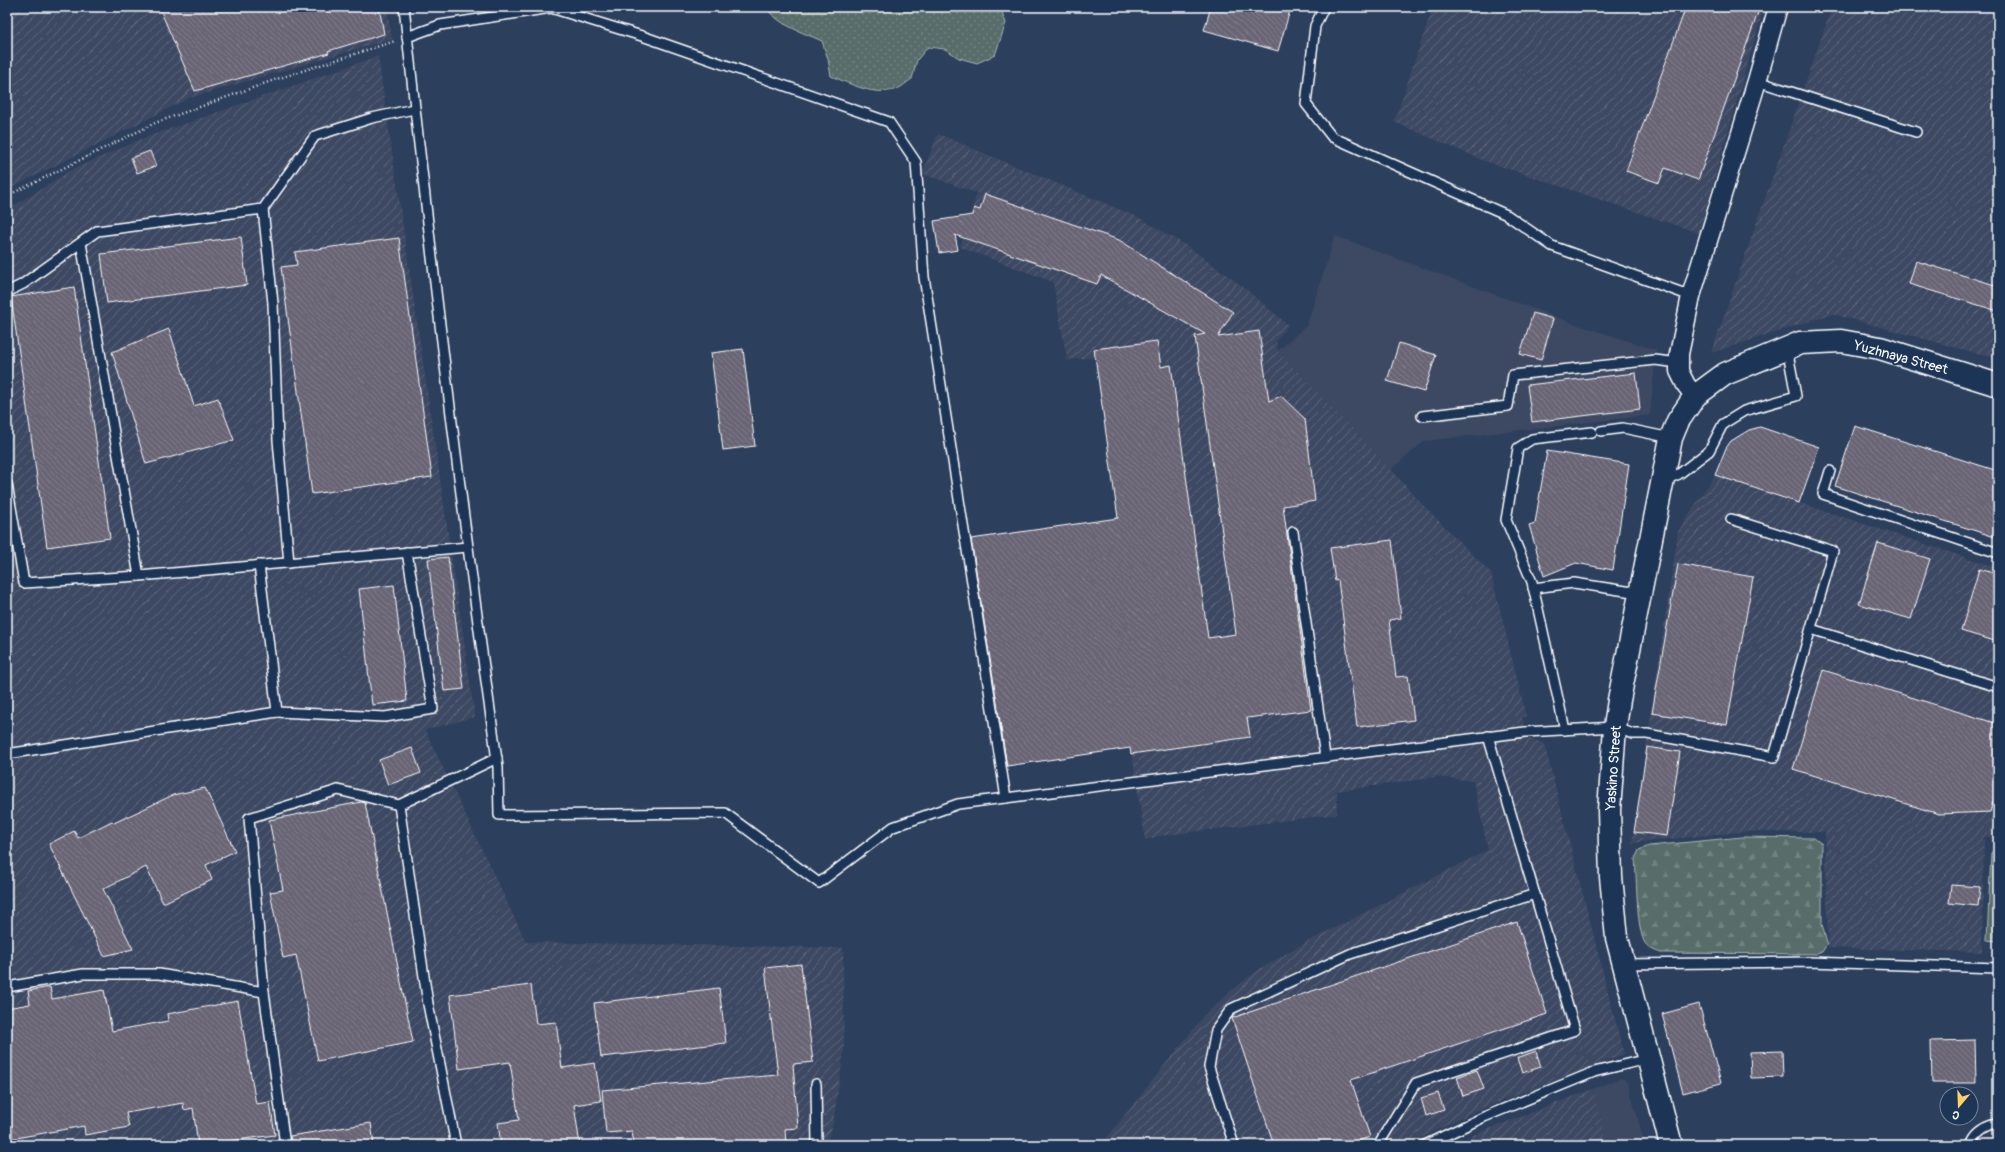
<svg xmlns="http://www.w3.org/2000/svg" width="2005" height="1152" font-family="Pangolin,sans-serif">
<style>
.built{fill:#3e4a64}
.industrial{fill:url(#industrial-furrows)}
.grass{fill:url(#grass-dots);stroke:#acb6b4}
.forest{fill:url(#forest-firs);stroke:#acb6b4}
.building{fill:url(#building-back-hatch);stroke:#fff}
.lines{fill:none;stroke-linecap:round;stroke-linejoin:round}
.lane-casing{stroke:#fff;stroke-width:12}
.street-casing{stroke:#fff;stroke-width:21}
.secondary-casing{stroke:#fff;stroke-width:25}
.path{stroke:#fff;stroke-width:2.5;stroke-dasharray:1 3;stroke-linecap:butt}
.lane{stroke:#1d3557;stroke-width:9}
.street{stroke:#1d3557;stroke-width:18}
.secondary{stroke:#1d3557;stroke-width:22}
.labels{text-anchor:middle;stroke-width:4;stroke-linejoin:round;paint-order:stroke}
.street-label{font-size:14px;fill:#fff;stroke:#1d3557}
</style>
<defs>
<pattern id="industrial-furrows" width="10" height="10" patternUnits="userSpaceOnUse"><rect width="10" height="10" fill="#3e4a64"/><path d="M-1 1l2-2M0 10L10 0M9 11l2-2" fill="none" stroke="#5b657b"/></pattern>
<pattern id="grass-dots" width="8" height="8" patternUnits="userSpaceOnUse"><rect width="8" height="8" fill="#586d69"/><path d="M2 2h.1M6 6h.1" fill="none" stroke="#718380" stroke-width="1.8" stroke-linecap="round"/></pattern>
<pattern id="forest-firs" width="22" height="20" patternUnits="userSpaceOnUse"><rect width="22" height="20" fill="#586d69"/><path d="M5 1l3.5 6h-7zM16 11l3.5 6h-7z" fill="#718380"/></pattern>
<pattern id="building-back-hatch" width="6" height="6" patternUnits="userSpaceOnUse"><rect width="6" height="6" fill="#696575"/><path d="M-1 5l2 2M0 0l6 6M5-1l2 2" fill="none" stroke="#807c8a"/></pattern>
</defs>
<rect width="100%" height="100%" fill="#2c3f5d"/>
<filter id="ink" filterUnits="userSpaceOnUse"><feTurbulence type="fractalNoise" baseFrequency=".025" numOctaves="2"/><feDisplacementMap in="SourceGraphic" scale="8" xChannelSelector="R" yChannelSelector="G"/><feConvolveMatrix kernelMatrix="1 2 1 2 8 2 1 2 1" color-interpolation-filters="sRGB"/></filter>
<g filter="url(#ink)">
<g class="built">
<polygon points="1335,236 1575,324 1656,350 1650,415 1425,441 1391,469 1278,351 1307,325"/>
<polygon points="1622,1078 1628,1083 1645,1145 1608,1145 1593,1089"/>
</g>
<g class="industrial">
<polygon points="7,7 387,7 392,39 189,98 7,190"/>
<polygon points="1433,7 1764,7 1699,233 1482,160 1394,122"/>
<polygon points="1832,7 1998,7 1998,359 1832,314 1711,353"/>
<polygon points="378,56 475,717 425,730 526,942 843,948 844,1050 833,1124 826,1145 7,1145 7,210 73,169 144,138"/>
<polygon points="938,134 1138,217 1187,246 1242,286 1288,325 1276,340 1278,351 1391,469 1417,499 1491,573 1526,716 1522,717 1527,738 1544,743 1624,1054 1473,1112 1407,1145 1101,1145 1203,1017 1227,994 1258,970 1299,946 1488,850 1473,781 1437,777 1337,791 1337,814 1159,836 1145,840 1118,660 1137,657 1096,357 1067,360 1053,282 960,247 977,193 922,174"/>
<polygon points="1715,475 1998,568 1998,839 1984,837 1982,952 1828,948 1825,832 1740,832 1632,843 1678,531"/>
<polygon points="1593,1089 1608,1145 1450,1145 1483,1131"/>
</g>
<path class="grass" d="M765,7H1000L1006,23L995,55L977,63L959,58L945,49L928,47L917,60L912,79C907,82 902,87 897,89C875,97 851,84 831,76L828,59L822,41C800,31 780,26 765,7Z"/>
<g class="forest">
<path d="M1742,837L1814,838L1822,844V924L1827,944L1822,952L1817,954L1661,953C1655,951 1649,949 1645,943C1636,929 1637,877 1635,859L1639,850L1649,846Z"/>
<polygon points="1997,846 1998,941 1996,941 1987,940 1991,853"/>
</g>
<g class="building">
<polygon points="159,7 379,7 384,34 328,51 329,53 195,91"/>
<polygon points="1211,7 1291,7 1278,51 1204,30"/>
<polygon points="1686,7 1760,7 1698,180 1665,168 1659,183 1626,171"/>
<polygon points="150,151 156,166 137,173 131,158"/>
<polygon points="985,194 1119,240 1233,312 1218,337 1259,331 1269,401 1281,396 1305,419 1315,501 1283,506 1311,710 1247,718 1250,737 1131,754 1130,748 1007,766 971,539 1118,518 1094,349 1157,341 1161,367 1171,365 1208,638 1236,634 1195,336 1205,334 1101,275 1097,284 955,235 958,250 939,253 934,221 972,215 974,208 980,210"/>
<polygon points="241,237 247,285 107,303 101,254"/>
<polygon points="399,238 432,477 312,494 281,267 297,265 295,252"/>
<polygon points="1916,261 1998,286 1998,311 1909,284"/>
<polygon points="74,287 110,538 47,547 11,297"/>
<polygon points="1533,313 1553,319 1541,360 1520,354"/>
<polygon points="169,329 194,406 218,398 234,440 146,464 112,352"/>
<polygon points="1399,343 1436,355 1424,392 1387,381"/>
<polygon points="743,349 755,446 723,450 711,353"/>
<polygon points="1636,373 1640,409 1532,422 1527,385"/>
<polygon points="1855,426 1998,471 1998,538 1835,486"/>
<polygon points="1760,427 1819,447 1799,503 1715,475 1726,448 1731,441 1749,430"/>
<polygon points="1547,451 1629,464 1613,570 1576,563 1544,576 1529,525 1535,523"/>
<polygon points="1392,540 1401,618 1389,620 1396,677 1408,676 1414,720 1357,727 1338,580 1335,581 1330,548"/>
<polygon points="1878,543 1930,559 1911,619 1859,604"/>
<polygon points="448,557 464,689 444,691 428,559"/>
<polygon points="1678,564 1753,577 1727,725 1652,713"/>
<polygon points="1979,569 1998,574 1998,642 1961,631"/>
<polygon points="394,585 407,701 372,705 359,589"/>
<polygon points="1823,670 1998,724 1998,786 1990,812 1939,814 1793,769"/>
<polygon points="1647,747 1680,752 1667,836 1634,832"/>
<polygon points="412,748 421,773 388,785 379,760"/>
<polygon points="205,788 235,851 206,865 212,880 163,903 146,867 103,889 133,949 104,956 49,844 74,831 78,838 112,821 114,823 173,795"/>
<polygon points="361,802 365,803 413,1042 318,1061 296,955 283,958 270,892 283,890 269,820"/>
<polygon points="1951,885 1980,887 1978,906 1949,903"/>
<polygon points="1517,922 1547,1014 1351,1080 1370,1137 1345,1145 1274,1145 1232,1018"/>
<polygon points="801,964 813,1062 793,1064 798,1128 785,1129 786,1145 634,1145 632,1131 606,1133 602,1090 778,1075 765,968"/>
<polygon points="531,985 536,1024 556,1022 562,1068 595,1063 601,1101 574,1105 580,1145 501,1145 498,1123 519,1120 510,1062 459,1069 450,995"/>
<polygon points="50,987 52,999 104,990 112,1031 168,1021 167,1014 238,1001 256,1104 270,1102 275,1135 198,1145 193,1108 184,1110 183,1103 126,1113 129,1127 85,1135 84,1126 10,1139 7,1123 7,1008 30,1004 28,991"/>
<polygon points="719,988 726,1043 601,1057 594,1003"/>
<polygon points="1699,1004 1721,1083 1683,1093 1662,1014"/>
<polygon points="1975,1040 1976,1083 1932,1083 1931,1041"/>
<polygon points="1536,1051 1541,1067 1522,1073 1517,1058"/>
<polygon points="1782,1051 1783,1077 1751,1078 1750,1052"/>
<polygon points="1477,1070 1484,1089 1463,1096 1457,1077"/>
<polygon points="1438,1093 1444,1110 1426,1116 1421,1098"/>
<polygon points="371,1123 374,1145 291,1145 290,1136"/>
</g>
<g class="lines">
<g class="lane-casing">
<g id="lane">
<path d="M404,7C431,261 462,514 498,767L499,815L725,813L819,883L893,827L958,804L1525,732L1615,727L1633,734H1647L1774,757L1833,551L1731,519"/>
<polyline points="1324,7 1315,26 1306,104 1332,137 1507,215 1552,246 1691,296"/>
<polyline points="407,37 440,25 551,8 645,37 889,122 916,162 924,277 1006,798"/>
<polyline points="1757,81 1916,132"/>
<polyline points="263,209 273,303 278,440 289,563"/>
<polyline points="7,292 23,284 97,231 263,209 315,136 372,118 414,109"/>
<polyline points="1422,416 1508,406 1513,375 1655,360 1679,363"/>
<polyline points="1601,431 1623,428 1671,438"/>
<polyline points="1830,471 1823,494 1998,553"/>
<polyline points="1665,480 1679,474 1709,451 1723,424 1744,411 1796,396 1787,348"/>
<polyline points="7,484 24,583 139,576 81,243"/>
<polyline points="1293,532 1325,757"/>
<polyline points="139,576 468,547"/>
<polyline points="1533,588 1574,583 1639,593"/>
<polyline points="1811,629 1998,687"/>
<polyline points="277,712 385,717 433,709 407,552"/>
<polyline points="1565,730 1532,582 1506,520 1518,448 1532,439 1592,432"/>
<polyline points="7,754 277,712 259,565"/>
<polyline points="1623,964 1809,962 1998,968"/>
<polyline points="7,987 83,974 159,974 264,992"/>
<polyline points="816,1084 817,1145"/>
<polyline points="285,1145 264,992 249,818 338,790 399,805"/>
<polyline points="456,1145 428,1004 399,805 497,758"/>
<polyline points="1234,1145 1209,1067 1216,1030 1231,1009 1350,954 1535,894"/>
<polyline points="1378,1145 1416,1083 1575,1030 1488,736"/>
<polyline points="1425,1145 1484,1117 1594,1072 1647,1059"/>
<path d="M1971,1145C1975,1133 1985,1127 1996,1124"/>
</g>
</g>
<g class="street-casing">
<polyline id="street" points="1695,396 1686,385 1679,371 1679,354 1691,296 1757,81 1778,7"/>
</g>
<g class="secondary-casing">
<polyline id="secondary" points="1671,1145 1617,938 1611,877 1609,810 1615,727 1619,700 1671,438 1678,421 1695,396 1725,374 1800,343 1841,341 1880,348 1998,385"/>
</g>
<polyline class="path" points="7,196 155,123 277,79 395,41"/>
<use href="#lane" class="lane"/>
<use href="#street" class="street"/>
<use href="#secondary" class="secondary"/>
</g>
</g>
<g class="labels">
<g class="street-label">
<text transform="translate(1901 357) rotate(15)" y="5">Yuzhnaya Street</text>
<text transform="translate(1613 768) rotate(-86)" y="5">Yaskino Street</text>
</g>
</g>
<rect width="2005" height="1152" fill="none" stroke="#1d3557" stroke-width="24"/>
<rect x="12" y="12" width="1981" height="1128" fill="none" stroke="#fff" stroke-width="1.5" filter="url(#ink)"/>
<g transform="translate(1959 1106) rotate(199)"><circle r="19" fill="#1d3557" stroke="#77869a"/>
<path d="M0-3L7 15L0 10L-7 15Z" fill="#ffd166"/>
<text y="-6" font-size="11" font-weight="bold" text-anchor="middle" fill="#ffffff">С</text>
</g>
</svg>
